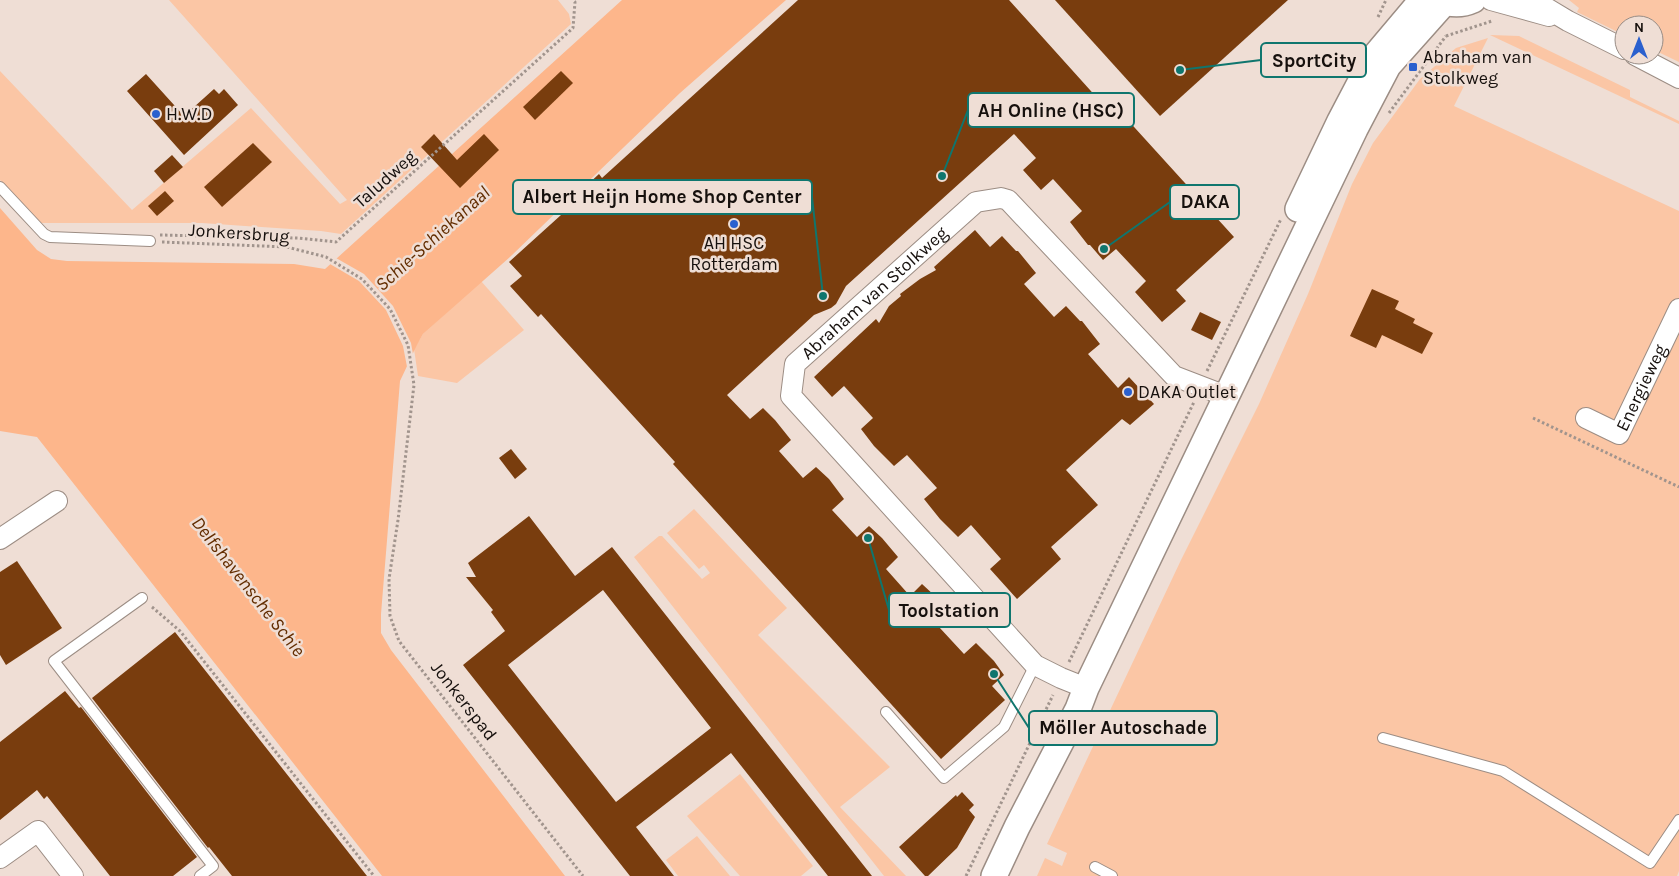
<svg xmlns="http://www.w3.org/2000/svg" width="1679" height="876" font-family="Karla,sans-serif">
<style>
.green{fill:#fbc6a5}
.water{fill:#fdb68b}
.pier{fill:#efded5}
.building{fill:#793d0e;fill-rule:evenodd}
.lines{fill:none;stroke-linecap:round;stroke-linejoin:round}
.service-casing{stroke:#9c8d84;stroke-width:12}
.minor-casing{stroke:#9c8d84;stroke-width:22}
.tertiary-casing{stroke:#9c8d84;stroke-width:28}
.path{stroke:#a1948d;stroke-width:3;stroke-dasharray:2.5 2.5;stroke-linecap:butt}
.service{stroke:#fff;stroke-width:10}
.minor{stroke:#fff;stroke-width:20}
.tertiary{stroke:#fff;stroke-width:25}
.poi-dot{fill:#2a60ce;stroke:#efded5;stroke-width:2}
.labels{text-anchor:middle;stroke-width:5;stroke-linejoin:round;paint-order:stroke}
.poi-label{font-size:18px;fill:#16100d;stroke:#efded5;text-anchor:start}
.street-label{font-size:18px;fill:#16100d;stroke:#efded5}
.water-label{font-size:19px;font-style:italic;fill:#632d00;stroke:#efded5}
.leader{fill:none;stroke:#0f766e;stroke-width:2}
.callout-dot{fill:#0f766e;stroke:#efded5;stroke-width:2}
.callout{fill:#efded5;stroke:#0f766e;stroke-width:2}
.callout-label{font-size:19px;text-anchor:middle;font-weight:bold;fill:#16100d}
</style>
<rect width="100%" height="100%" fill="#efded5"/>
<g class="green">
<polygon points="169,0 558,0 569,14 571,24 341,234 321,231 202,223 40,223 0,180 0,71 132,210 251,108 340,204 347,200"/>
<polygon points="1569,0 1679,0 1679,62 1654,50 1654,25 1624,25 1624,35 1577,12 1579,8"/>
<polygon points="1490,35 1519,36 1630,90 1630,97 1679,121 1679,124"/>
<polygon points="1488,38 1454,106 1679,211 1679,871 1677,876 1037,876 1045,858 1062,866 1067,853 1047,844 1181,560 1259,404 1308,294 1352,184 1373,143 1420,79 1456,48"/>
<polygon points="481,281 524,330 457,383 418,376 414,349 423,334"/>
<polygon points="694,509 787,608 758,635 890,767 840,807 906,876 884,876 634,557 659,536 662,536 702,579 710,573 704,565 699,569 667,533"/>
<polygon points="740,774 813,866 801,876 740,876 687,816"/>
<polygon points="697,836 730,876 678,876 666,860"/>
</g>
<path class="water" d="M622,0H786L680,93L511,256L423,334C414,349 408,365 400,381L381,614V633L391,650L565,876H382L37,437L0,431V208L37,250L51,259L67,261L294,264L325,269Z"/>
<polygon class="pier" points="336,258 364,274 393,306 411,343 414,360 408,372 403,346 386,310 359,281 330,264"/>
<g class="building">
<polygon points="798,0 1009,0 1099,100 1105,95 1234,237 1176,290 1186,301 1162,322 1135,292 1146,281 1116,249 1103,260 1090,245 1088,245 1070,222 1082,211 1053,179 1041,190 1023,170 1036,158 1014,134 846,286 836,304 831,308 814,315 727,395 750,419 763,408 775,420 791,440 779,451 803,478 816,467 829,479 844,499 832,510 857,537 869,526 882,538 898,557 886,569 910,596 922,584 935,596 951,616 939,627 964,654 976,643 994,661 1004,675 992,686 1005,700 941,759 673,464 675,462 558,333 541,314 538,317 510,286 522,276 509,262 561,215 558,212 599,174 602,178"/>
<polygon points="1055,0 1288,0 1160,116"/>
<polygon points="561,71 573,83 535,120 523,107"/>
<polygon points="146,74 184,116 214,89 219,94 224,89 238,105 184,155 127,91"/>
<polygon points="434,134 457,160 484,134 499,150 460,188 421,147"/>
<polygon points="253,143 272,162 222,207 204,187"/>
<polygon points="172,155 183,167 164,183 154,171"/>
<polygon points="165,191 174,201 157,216 148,206"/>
<polygon points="975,230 990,247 1002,236 1016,251 1018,251 1036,273 1024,284 1054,317 1066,306 1080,321 1082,321 1100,344 1088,354 1118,388 1129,377 1154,404 1130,425 1122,419 1066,470 1098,505 1051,547 1061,559 1017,599 990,569 1001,559 971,525 958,537 940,519 924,499 937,488 907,455 894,466 874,446 861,429 873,418 844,386 832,397 814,377 876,319 879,323 889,306 901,296 900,294 920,279 936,270 934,267"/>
<polygon points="1372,289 1399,301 1395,309 1415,319 1413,323 1433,333 1422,354 1382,335 1376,348 1350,336"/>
<polygon points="1200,312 1221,322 1212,340 1191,330"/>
<polygon points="511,449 527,469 515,479 499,458"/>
<path d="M529,516L575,576L612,547L872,876H828L731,753L636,827L674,876H630L463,665L505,631L491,612L493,610L466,577H476L468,563ZM603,590L711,728L616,802L508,665Z"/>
<polygon points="17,561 62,628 6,665 0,655 0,572"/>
<polygon points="175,632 367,876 232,876 209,847 208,848 92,698"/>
<polygon points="65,691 79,708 81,707 197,857 173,876 110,876 47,796 44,799 37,790 0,820 0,742"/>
<polygon points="962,792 974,805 969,810 975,817 957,848 928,876 925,876 899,847 956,795 957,797"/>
</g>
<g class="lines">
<g class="service-casing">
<g id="service">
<polyline points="0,187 44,234 50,237 150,241"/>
<polyline points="142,598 54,661 213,866 200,876"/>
<polyline points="886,712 944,778 1004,727 1035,665"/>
<polyline points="1383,738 1503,771 1650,863 1679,820"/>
<polyline points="1095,867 1112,876"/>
</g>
</g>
<g class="minor-casing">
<g id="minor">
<polyline points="1491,0 1549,16"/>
<polyline points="1533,0 1568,21 1624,49"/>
<polyline points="1635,55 1679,78"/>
<path id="s1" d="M1586,418L1619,434L1679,309"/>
<polyline points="0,539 57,501"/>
<path id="s2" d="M1086,688L1061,678L1035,665L791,396L795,364L976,202L1001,198L1008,200L1174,376L1226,396"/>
<polyline points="0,858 38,831 73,876"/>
</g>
</g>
<g class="tertiary-casing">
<g id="tertiary">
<path d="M1440,0C1451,5 1462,5 1473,0"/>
<polyline points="1298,209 1340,121 1373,58 1422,0"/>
<polyline points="994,876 1017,827 1078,709 1086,688 1355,129 1388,66 1445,2"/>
</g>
</g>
<g class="path">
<polyline points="1378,17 1386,0"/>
<polyline points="1446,36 1492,21"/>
<polyline points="1389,113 1446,36"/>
<polyline points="160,235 298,238 336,242 573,28 575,2 573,0"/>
<polyline points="162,242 287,247 326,257 362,279 390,309 408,345 414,385 398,520 389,579 390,616 399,641 583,876"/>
<polyline points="1207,371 1281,219"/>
<polyline points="1533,418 1679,487"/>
<polyline points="152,607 180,631 374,876"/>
<polyline points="1069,662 1194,402"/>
<polyline points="966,876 1053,695"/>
</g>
<use href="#service" class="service"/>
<use href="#minor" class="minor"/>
<use href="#tertiary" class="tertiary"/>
</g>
<g class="poi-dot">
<rect x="1408" y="62" width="10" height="10" rx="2.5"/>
<circle cx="156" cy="114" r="5"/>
<circle cx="734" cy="224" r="5"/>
<circle cx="1128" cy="392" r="5"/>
</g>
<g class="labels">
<g class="poi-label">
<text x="1423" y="63">Abraham van<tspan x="1423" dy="21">Stolkweg</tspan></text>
<text x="166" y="120">H.W.D</text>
<text x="734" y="249" text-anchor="middle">AH HSC<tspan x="734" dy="21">Rotterdam</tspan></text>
<text x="1138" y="398">DAKA Outlet</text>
</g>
<g class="street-label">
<text transform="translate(385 179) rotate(-42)" y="6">Taludweg</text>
<text transform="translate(239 233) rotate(4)" y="6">Jonkersbrug</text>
<text dy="6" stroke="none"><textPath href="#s2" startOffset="558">Abraham van Stolkweg</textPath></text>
<text dy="6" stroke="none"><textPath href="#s1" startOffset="88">Energieweg</textPath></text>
<text transform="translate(464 701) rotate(52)" y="6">Jonkerspad</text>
</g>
<g class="water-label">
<text transform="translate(432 238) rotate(-42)" y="7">Schie-Schiekanaal</text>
<text transform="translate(249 586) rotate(52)" y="7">Delfshavensche Schie</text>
</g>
</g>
<path class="leader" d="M1180 70L1261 60M942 176L968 110M823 296L812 197M1104 249L1170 202M868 538L889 610M994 674L1029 728"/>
<g class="callout-dot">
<circle cx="1180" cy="70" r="5"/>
<circle cx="942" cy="176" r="5"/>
<circle cx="823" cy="296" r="5"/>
<circle cx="1104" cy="249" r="5"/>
<circle cx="868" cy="538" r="5"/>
<circle cx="994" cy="674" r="5"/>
</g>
<g class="callout">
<rect x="1261" y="43" width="105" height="34" rx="5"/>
<rect x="968" y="93" width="166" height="34" rx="5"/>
<rect x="513" y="180" width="299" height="34" rx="5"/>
<rect x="1170" y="185" width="69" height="34" rx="5"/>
<rect x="889" y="593" width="121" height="34" rx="5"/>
<rect x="1029" y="711" width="188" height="34" rx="5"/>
</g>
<g class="callout-label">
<text x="1314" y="67">SportCity</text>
<text x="1051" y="117">AH Online (HSC)</text>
<text x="662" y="203">Albert Heijn Home Shop Center</text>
<text x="1205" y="208">DAKA</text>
<text x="949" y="617">Toolstation</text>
<text x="1123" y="734">Möller Autoschade</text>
</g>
<g transform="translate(1639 40)"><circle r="24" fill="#efded5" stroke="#988c85"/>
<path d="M0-4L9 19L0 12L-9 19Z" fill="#2a60ce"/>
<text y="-8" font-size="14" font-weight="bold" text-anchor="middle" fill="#16100d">N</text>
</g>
</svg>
